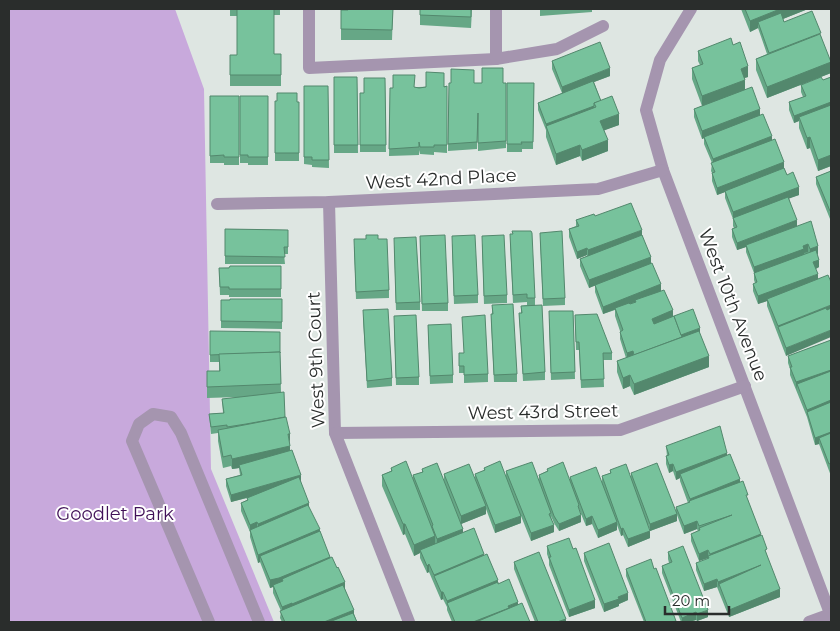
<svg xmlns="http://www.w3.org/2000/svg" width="840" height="631" font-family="Montserrat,sans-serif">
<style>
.green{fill:#c8a9dc}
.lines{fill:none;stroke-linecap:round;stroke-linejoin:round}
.minor{stroke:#a595af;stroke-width:12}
.wall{fill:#66a786}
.shaded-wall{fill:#53886d}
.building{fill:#77c29c;stroke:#53886d}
.labels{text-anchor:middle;stroke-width:4;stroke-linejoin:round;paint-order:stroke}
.street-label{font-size:18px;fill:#2a2d2c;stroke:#fff}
.park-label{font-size:18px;fill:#411158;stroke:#fff}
</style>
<rect width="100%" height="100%" fill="#dee6e2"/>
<polygon class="green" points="9,9 175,9 204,89 211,469 274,622 9,622"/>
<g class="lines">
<g class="minor">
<polyline points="309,9 309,68 496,59 557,49 603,26"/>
<polyline points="496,9 496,59"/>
<polyline points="691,9 660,60 646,110 663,170 831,616"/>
<polyline points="329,202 335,433 409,622"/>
<polyline points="217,204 329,202 598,189 663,170"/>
<polyline points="335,433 620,430 745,386"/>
<polyline points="209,622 132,441 139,424 153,414 171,417 181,433 259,622"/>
<polyline points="809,622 831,614"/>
</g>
</g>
<g class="wall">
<polygon points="230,9 280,9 280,15 274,15 274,54 281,54 281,86 230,86 230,55 237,55 237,16 230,16"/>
<polygon points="393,9 392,40 341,40 341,10"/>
<polygon points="420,9 472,9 471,28 420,25"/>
<polygon points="540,9 592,9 592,12 540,16"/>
<polygon points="741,9 808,9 783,19 784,22 821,36 831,73 767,98 756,70 756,59 767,54 758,28 750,32"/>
<polygon points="733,45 748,77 744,78 745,90 760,115 787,175 799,195 789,198 797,226 818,254 817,254 819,267 816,269 786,356 767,306 767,301 758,304 753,291 753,284 755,283 754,280 754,273 746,252 746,247 737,250 732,237 732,229 734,228 733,226 733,219 725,198 725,192 717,195 712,181 712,173 711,171 712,163 704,144 704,138 702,139 694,117 694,109 702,106 692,79 692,68 700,65 698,61 698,51"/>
<polygon points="552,61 610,76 594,82 601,101 619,125 604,130 608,151 582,161 580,156 556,165 546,137 546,130 538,110 538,103 562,93 552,69"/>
<polygon points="334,77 357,77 358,153 334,153"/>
<polygon points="831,77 831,166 818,171 810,148 807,149 799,128 799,121 794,123 789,110 789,102 803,97 801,92 801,85 823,80"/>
<polygon points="385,78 386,152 360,152 360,93 364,93"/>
<polygon points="449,83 506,83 506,148 478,151 478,121 477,149 448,151"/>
<polygon points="507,83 534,83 533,149 522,149 522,152 507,152"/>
<polygon points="304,86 328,86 329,168 312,167 312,165 304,164"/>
<polygon points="447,86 447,153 434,152 434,155 420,154 419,150 419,155 389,156 390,88"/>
<polygon points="210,96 239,96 239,165 224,165 224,163 210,163"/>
<polygon points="240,96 268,96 268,165 248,165 248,163 240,163"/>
<polygon points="275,101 299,102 299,161 275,161"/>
<polygon points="831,171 830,219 816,184 816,177"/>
<polygon points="595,216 642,235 651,263 661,291 673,316 699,332 709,367 634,395 630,386 623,389 617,372 617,361 626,358 620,339 620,331 615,316 615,310 603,314 595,292 595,285 589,288 580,266 580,259 587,256 587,255 577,259 569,237 569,229 576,226 576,220"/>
<polygon points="225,229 288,230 288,254 284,254 285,264 225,264"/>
<polygon points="420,236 448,303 448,311 422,311"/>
<polygon points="378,239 389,290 389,298 356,299 354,247"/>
<polygon points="540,240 565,298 565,305 543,306"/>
<polygon points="510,242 535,298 535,305 545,372 545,380 523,381 519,313 521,313 521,306 527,305 527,302 513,303"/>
<polygon points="452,243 478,295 478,303 454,304"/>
<polygon points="482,243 507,295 507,303 484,304"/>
<polygon points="394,245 420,302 420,310 396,310"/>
<polygon points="281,266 281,297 229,297 229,295 220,295 219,268"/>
<polygon points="282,299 282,329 221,328 221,300"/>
<polygon points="492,305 517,374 517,382 494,382 491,321 492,314"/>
<polygon points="573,311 575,379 551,380 549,319"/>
<polygon points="575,315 612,353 612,360 603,360 604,387 581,388 579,350 576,350"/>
<polygon points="363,318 392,378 392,386 367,388"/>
<polygon points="394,324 419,377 419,385 396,385"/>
<polygon points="428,325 453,375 453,383 430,384"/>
<polygon points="210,331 280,354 281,392 290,450 309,508 330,558 345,589 357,622 282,622 280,618 281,611 273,593 273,587 270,588 260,562 258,563 250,537 250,532 241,511 241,503 247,500 247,498 251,497 231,502 226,486 226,479 240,475 239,468 232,469 231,466 223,468 218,441 218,433 211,434 209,414 223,413 222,399 238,397 207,398 207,371 219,371 219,362 210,362"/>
<polygon points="831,340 831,476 819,444 815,445 807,417 790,375 790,369 788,363 788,356"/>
<polygon points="459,353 488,374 488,382 464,383 464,373 459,373"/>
<polygon points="666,446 727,455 748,500 761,536 780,597 729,617 717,587 704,591 696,570 696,563 708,559 708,558 699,561 691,541 691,534 698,531 697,529 684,534 677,515 677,521 650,531 648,524 650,538 628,547 623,535 621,536 617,525 617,530 598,538 592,524 586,526 579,509 581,522 559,531 554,523 551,516 554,532 531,541 521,516 521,523 495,533 486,509 486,514 461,524 463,533 484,556 498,583 518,605 530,622 452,622 447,610 447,607 443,599 441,600 429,572 427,573 420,558 420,553 414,556 405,534 403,535 382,486 382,475 391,471 391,468 413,479 413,475 422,472 422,469 444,480 444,474 475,481 475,474 484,471 484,468 506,476 506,471 539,480 539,475 547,471 547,469 570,480 570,477 602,482 602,476 610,473 610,470 631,477 631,473 676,514 676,507 688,503 680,481 680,478 676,480 673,471 669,473 666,464 666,456 667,456"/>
<polygon points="547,546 595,608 569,617 549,565 549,560 547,554"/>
<polygon points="668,552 708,617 697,621 696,620 689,622 681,622 662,573 662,566 669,563 668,559"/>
<polygon points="584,553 628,600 619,604 619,606 604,612 584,561"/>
<polygon points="514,562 566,622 535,622 514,569"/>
<polygon points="626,569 676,622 644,622 626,576"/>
</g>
<g class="shaded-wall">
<polygon points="780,9 808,9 760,28 758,22 758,28 750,32 750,21"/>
<polygon points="831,62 831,73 767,98 767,87"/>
<polygon points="748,66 748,77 741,79 741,69"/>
<polygon points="610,68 610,76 562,94 562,87"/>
<polygon points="745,80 745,91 702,107 702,96"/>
<polygon points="831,102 831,109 799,117 799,121 794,123 794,116"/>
<polygon points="594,106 594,113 546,128 546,124"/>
<polygon points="760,109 760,116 702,139 702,131"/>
<polygon points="619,114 619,125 600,132 600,121"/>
<polygon points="772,136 772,144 713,166 713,159"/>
<polygon points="810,137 810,148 807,149 807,138"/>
<polygon points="608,140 608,151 582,161 582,150"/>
<polygon points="580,145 580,156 556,165 556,154"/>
<polygon points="831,155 831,166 818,171 818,160"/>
<polygon points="784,162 784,170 717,195 717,188"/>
<polygon points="799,187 799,195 733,219 733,212"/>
<polygon points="830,211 831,211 831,218 830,219"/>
<polygon points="797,220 797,227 746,245 746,247 737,250 737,243"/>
<polygon points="642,230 642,237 588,257 588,250"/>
<polygon points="808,244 808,252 804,253 804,256 754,275 754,267"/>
<polygon points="818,246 818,254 810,257 810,249"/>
<polygon points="587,248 587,255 577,259 577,252"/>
<polygon points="651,257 651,264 589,288 589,280"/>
<polygon points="819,260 819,267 813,270 813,262"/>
<polygon points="818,274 818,282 767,299 767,301 758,304 758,296"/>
<polygon points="661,284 661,292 603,314 603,307"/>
<polygon points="831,305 831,312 778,327 778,333 778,326"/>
<polygon points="673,310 673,318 652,326 652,319"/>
<polygon points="700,328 700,332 681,339 681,335"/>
<polygon points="831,330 831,337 786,356 786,348"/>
<polygon points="633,351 633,358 627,360 627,353"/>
<polygon points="709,356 709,367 634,395 634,384"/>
<polygon points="831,370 831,377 797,384 796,390 796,382"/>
<polygon points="630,375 630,386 623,389 623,378"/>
<polygon points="831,400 831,408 807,412 807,417 807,410"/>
<polygon points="831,432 831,439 819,438 819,444 815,445 815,438"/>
<polygon points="288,434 290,434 290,445"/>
<polygon points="290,446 290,457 239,465 239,468 232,469 232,459"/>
<polygon points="727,453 727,460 680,474 680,478 676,480 676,472"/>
<polygon points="673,464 673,471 669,473 669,465"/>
<polygon points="301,475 301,483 231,502 231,495"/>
<polygon points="740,479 740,486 690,506 690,499"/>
<polygon points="309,503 309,510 258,532 258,524"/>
<polygon points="486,506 486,514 461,524 461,516"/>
<polygon points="677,514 677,521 650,531 650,524"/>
<polygon points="581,515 581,522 559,531 559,524"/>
<polygon points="521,516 521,523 495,533 495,525"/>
<polygon points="592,516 592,524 586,526 586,519"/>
<polygon points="697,521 697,529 684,534 684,526"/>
<polygon points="257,522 257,530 250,531 250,525"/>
<polygon points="617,522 617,530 598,538 598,530"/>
<polygon points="403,524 405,524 405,534 403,535"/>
<polygon points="554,525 554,532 531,541 531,533"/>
<polygon points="623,528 623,535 621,536 621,529"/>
<polygon points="320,529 320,536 260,556 260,562 258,563 258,555"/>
<polygon points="463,529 463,536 437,547 437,539"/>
<polygon points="650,531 650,538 628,547 628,539"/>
<polygon points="761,534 761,541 710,561 710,554"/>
<polygon points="435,536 435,547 420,550 420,553 414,556 414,545"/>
<polygon points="708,550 708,558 699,561 699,554"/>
<polygon points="484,554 484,562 434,576 434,583 434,575"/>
<polygon points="330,557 330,564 283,581 282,579 282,584 273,585 273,587 270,588 270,580"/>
<polygon points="429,564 429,572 427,573 427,566"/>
<polygon points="761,565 719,584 718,589 718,582"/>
<polygon points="717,579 717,587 704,591 704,584"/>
<polygon points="498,580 498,588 447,604 447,601"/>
<polygon points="345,582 345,589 292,612 292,604"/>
<polygon points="780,589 780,597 729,617 729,610"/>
<polygon points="441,592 443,592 443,599 441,600"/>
<polygon points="628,593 628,600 619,604 619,606 604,612 604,604 618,597"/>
<polygon points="595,600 595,608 569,617 569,610"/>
<polygon points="518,602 518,609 491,622 473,622"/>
<polygon points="292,603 292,610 282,614 282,607"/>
<polygon points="354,610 354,618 343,622 324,622"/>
<polygon points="708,610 708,617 697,621 697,614"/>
<polygon points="696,612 696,620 689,622 682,622 682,618"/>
<polygon points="566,619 566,622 557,622"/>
</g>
<g class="building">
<polygon points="237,9 274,9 274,54 281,54 281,75 230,75 230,55 237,55"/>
<polygon points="348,9 393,9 392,30 341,29 341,10 348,10"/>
<polygon points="420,9 471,9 471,17 420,15"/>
<polygon points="745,9 780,9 750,21"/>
<polygon points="812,11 821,33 769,53 758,22 781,13 784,22"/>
<polygon points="820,34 831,62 767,87 756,59"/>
<polygon points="731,38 733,45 740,42 748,66 741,69 745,80 702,96 692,68 703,64 698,51"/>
<polygon points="600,42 610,68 562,87 552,61"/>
<polygon points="482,68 503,68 503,83 506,83 506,141 478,143 478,113 477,142 448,144 449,83 451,83 451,69 474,70 474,83 482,83"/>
<polygon points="426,72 444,73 444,87 447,86 447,145 434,145 434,147 420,147 419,142 419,147 389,149 390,88 393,88 393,75 415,75 414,87 419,88 426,87"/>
<polygon points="334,77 357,77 358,145 334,145"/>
<polygon points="821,77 823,80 831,77 831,102 794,116 789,102 806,96 801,85"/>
<polygon points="364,78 385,78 386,145 360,145 360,93 364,93"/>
<polygon points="593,81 601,101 594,103 594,106 546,124 538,103"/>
<polygon points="507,83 534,83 533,142 521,142 522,144 507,144"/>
<polygon points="304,86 328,86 329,160 312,160 312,157 304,157"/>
<polygon points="752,87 760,109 702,131 694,109"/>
<polygon points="277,93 297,93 297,102 299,102 299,153 275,153 275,101 277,101"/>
<polygon points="210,96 239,96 239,157 224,157 224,155 210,156"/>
<polygon points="240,96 268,96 268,157 248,157 248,155 240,155"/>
<polygon points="612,96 619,114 600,121 608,140 582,150 580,145 556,154 546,126 596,107 594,103"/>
<polygon points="831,105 831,155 818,160 810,137 807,138 799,117"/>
<polygon points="763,114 772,136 713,159 704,137"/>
<polygon points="775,139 784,162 717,188 712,173 715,172 711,163"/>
<polygon points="784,168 787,175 793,172 799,187 733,212 725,191"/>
<polygon points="831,171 831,211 830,211 816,177"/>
<polygon points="788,197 797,220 737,243 732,229 737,227 733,218"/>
<polygon points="631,203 642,230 588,250 587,248 577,252 569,229 579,226 576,220 594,214 595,216"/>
<polygon points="811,221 818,246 810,249 808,244 803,246 804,249 754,267 746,245"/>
<polygon points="225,229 288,230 288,247 284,247 285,257 225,256"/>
<polygon points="512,231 531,231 532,233 535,298 527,298 527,294 513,295 510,234 513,234"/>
<polygon points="562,231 565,298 543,299 540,233"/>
<polygon points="366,235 378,235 378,239 387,239 389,290 356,292 354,239 366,239"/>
<polygon points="445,235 448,303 422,304 420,236"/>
<polygon points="475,235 478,295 454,296 452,236"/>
<polygon points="504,235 507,295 484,296 482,236"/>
<polygon points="642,235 651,257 589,280 580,259"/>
<polygon points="416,237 420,302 396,303 394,238"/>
<polygon points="816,250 819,260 813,262 818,274 758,296 753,284 757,282 754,273"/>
<polygon points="652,263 661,284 603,307 595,285"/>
<polygon points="230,266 281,266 281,289 229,289 229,287 220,287 219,268 229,268"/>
<polygon points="828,275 831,282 831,305 778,326 767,299"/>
<polygon points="664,290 673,310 652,319 654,324 674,316 682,337 634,355 633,351 627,353 620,332 623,330 615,308 629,303 630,304 636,302 635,300"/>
<polygon points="230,299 282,299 282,322 221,321 221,300 230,300"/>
<polygon points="513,304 517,374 494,375 491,314 493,314 492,305"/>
<polygon points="542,305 545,372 523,374 519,313 522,313 521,306"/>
<polygon points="826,308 827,310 831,308 831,330 786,348 778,327"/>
<polygon points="388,309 392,378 367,381 363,310"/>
<polygon points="693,309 700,328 681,335 674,316"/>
<polygon points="549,311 573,311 575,372 551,373"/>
<polygon points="597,314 612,353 603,353 604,379 581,380 579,342 576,342 575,315"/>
<polygon points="416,315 419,377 396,378 394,316"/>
<polygon points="485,315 488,374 464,375 464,366 459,366 459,353 464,353 462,317"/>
<polygon points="451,324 453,375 430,376 428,325"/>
<polygon points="210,331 280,332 280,353 280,352 210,355"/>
<polygon points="699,331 709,356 634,384 630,375 623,378 617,361"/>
<polygon points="831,340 831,370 796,382 790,367 792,367 788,356"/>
<polygon points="280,352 281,384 207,387 207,371 220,371 219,354"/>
<polygon points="831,371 831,400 807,410 797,384"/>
<polygon points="284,392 285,417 246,424 227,427 227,425 211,427 209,414 224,413 222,399"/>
<polygon points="831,402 831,432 815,438 807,412"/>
<polygon points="286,417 290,434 288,434 290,446 232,459 231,455 223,457 218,430"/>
<polygon points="720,426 727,453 676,472 673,464 669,465 666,456 669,455 666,446"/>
<polygon points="831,433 831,463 829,464 819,438"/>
<polygon points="292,450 301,475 231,495 226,479 242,475 239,465"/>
<polygon points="730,454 740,479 690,499 680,474"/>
<polygon points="406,461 435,536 414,545 405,524 403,524 382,475 392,471 391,468"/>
<polygon points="500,461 521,516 495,525 475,474 485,470 484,468"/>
<polygon points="532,462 551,513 549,514 554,525 531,533 506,471"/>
<polygon points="563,462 579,505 578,506 581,515 559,524 554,516 539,475 548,471 547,469"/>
<polygon points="437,463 463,529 437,539 432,526 433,525 413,475 423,472 422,469"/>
<polygon points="657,463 677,514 650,524 631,473"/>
<polygon points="469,464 486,506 461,516 444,474"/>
<polygon points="626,464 650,531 628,539 623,528 621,529 602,476 611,473 610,470"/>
<polygon points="596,467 617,522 598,530 592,516 586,519 570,477"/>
<polygon points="299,477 309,503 258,524 257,522 250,525 241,503 248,500 247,498"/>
<polygon points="743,481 748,495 746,495 761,534 710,554 708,550 699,554 691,534 700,530 699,528 732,515 699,526 697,521 684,526 676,507 690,502 689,501"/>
<polygon points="308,505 320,529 258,555 250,530"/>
<polygon points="474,528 484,554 434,575 429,564 427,566 420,550"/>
<polygon points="320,531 330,557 279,578 270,580 260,556"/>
<polygon points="762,535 767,549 765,550 780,589 729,610 719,584 761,565 718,582 717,579 704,584 696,563 709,558 708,556"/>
<polygon points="569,538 573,549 576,548 595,600 569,610 549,557 551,557 547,546"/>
<polygon points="609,543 628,593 618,597 619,599 604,604 584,553"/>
<polygon points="683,546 708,610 697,614 696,612 682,618 662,566 672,562 668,552"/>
<polygon points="539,552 566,619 557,622 538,622 514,562"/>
<polygon points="487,554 498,580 447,601 443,592 441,592 434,576"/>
<polygon points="332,557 337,568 338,567 345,582 292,604 292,603 282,607 273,585 283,581 282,579"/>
<polygon points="651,559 654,569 656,568 676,621 672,622 646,622 626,569"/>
<polygon points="509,579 518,602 508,606 509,608 473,622 455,622 447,603 498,582 498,584"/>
<polygon points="343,585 354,610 324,622 285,622 280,611"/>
<polygon points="522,603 530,622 476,622"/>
<polygon points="353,613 357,622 329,622"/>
</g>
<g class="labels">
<g class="street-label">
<text transform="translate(441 179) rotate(-3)" y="6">West 42nd Place</text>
<text transform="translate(733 305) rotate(69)" y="6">West 10th Avenue</text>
<text transform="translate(316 360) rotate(-92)" y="6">West 9th Court</text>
<text transform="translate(543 412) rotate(-1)" y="6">West 43rd Street</text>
</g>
<g class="park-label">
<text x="115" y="520">Goodlet Park</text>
</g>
</g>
<rect width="840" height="631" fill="none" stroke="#2a2d2c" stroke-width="20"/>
<path d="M665 606v8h64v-8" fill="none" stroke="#2a2d2c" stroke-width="2.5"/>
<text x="672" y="606" font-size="15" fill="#2a2d2c" stroke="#ffffff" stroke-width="4" paint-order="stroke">20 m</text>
</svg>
